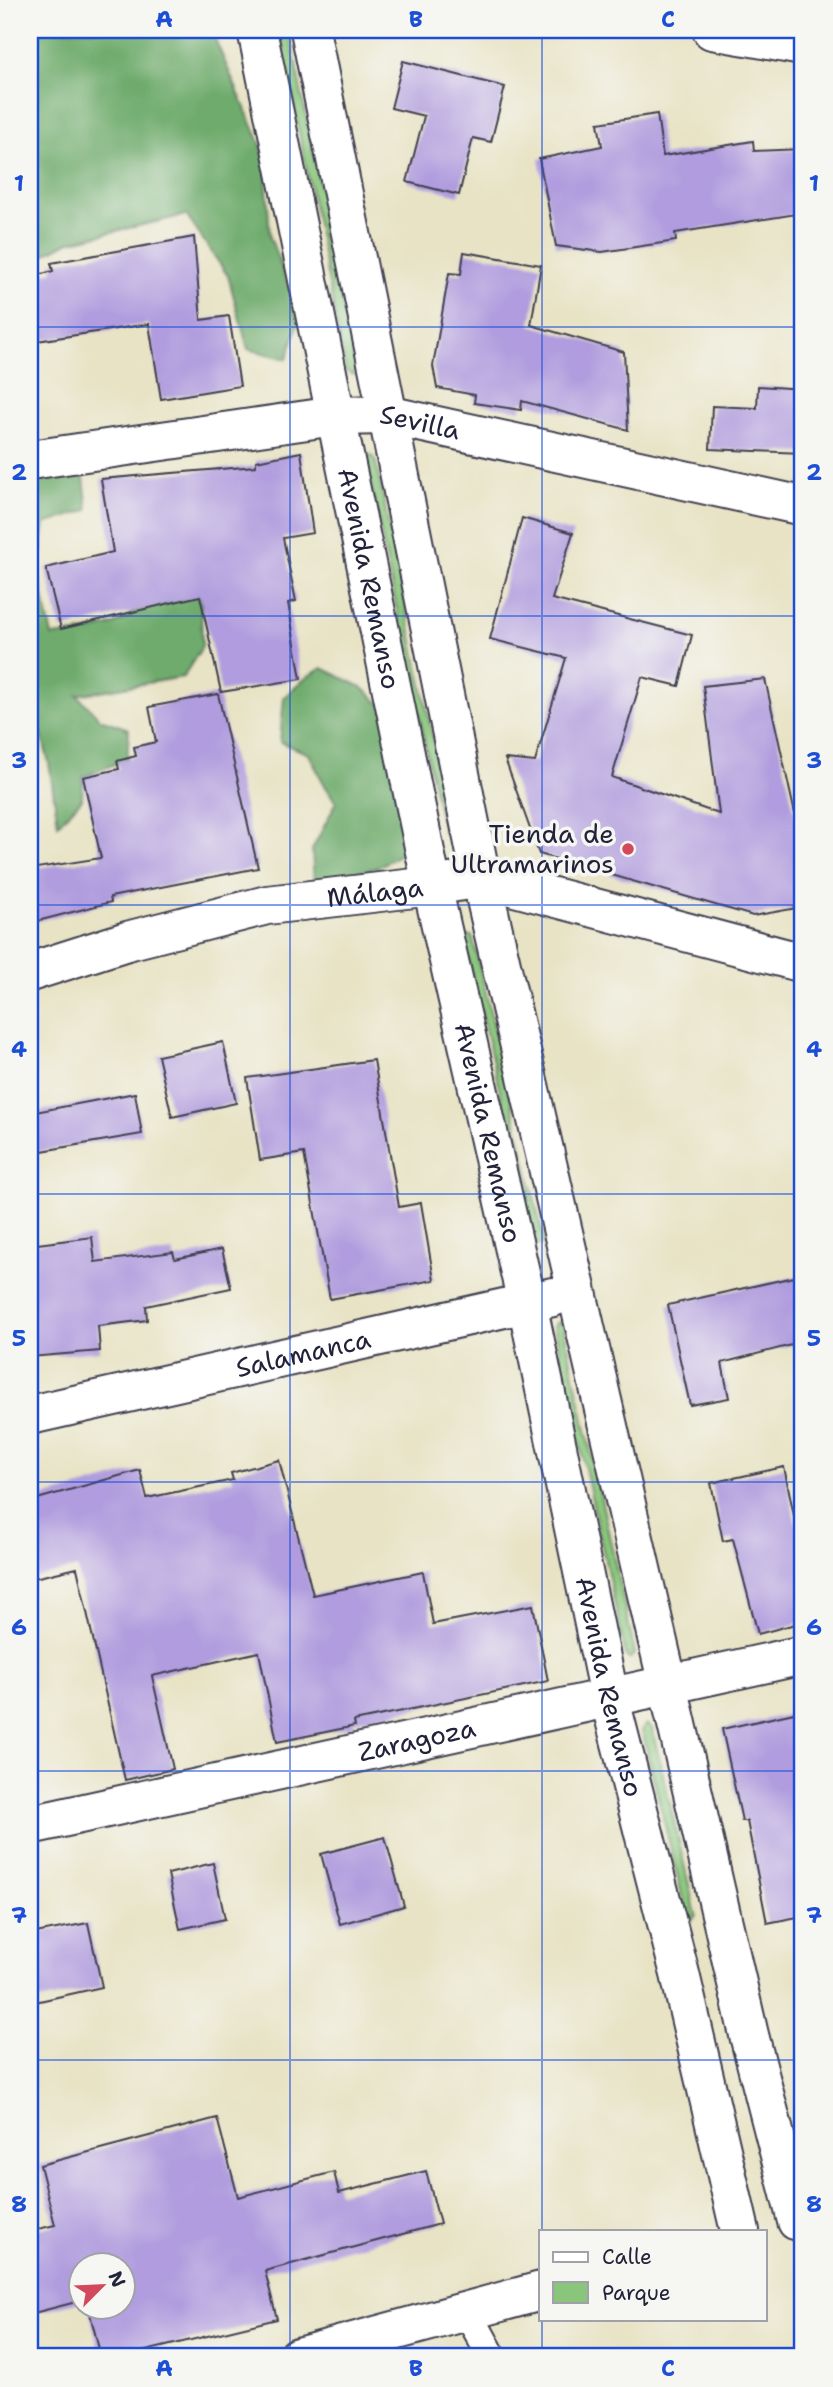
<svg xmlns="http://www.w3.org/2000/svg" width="833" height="2387" font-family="'Shantell Sans',sans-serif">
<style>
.green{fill:#89c67c;stroke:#56745c;stroke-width:2}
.forest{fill:#6eab6c;stroke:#486654;stroke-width:2}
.building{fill:#b09cde}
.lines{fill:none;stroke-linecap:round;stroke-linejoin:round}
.service-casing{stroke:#403f50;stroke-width:32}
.minor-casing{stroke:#403f50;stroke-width:42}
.service{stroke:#fff;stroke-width:28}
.minor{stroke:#fff;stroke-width:38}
.grid{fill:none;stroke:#1d4ed8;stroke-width:2;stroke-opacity:0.55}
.poi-dot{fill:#d1495b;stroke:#f6f6f2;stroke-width:2.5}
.labels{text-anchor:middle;stroke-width:7;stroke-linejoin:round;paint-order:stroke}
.street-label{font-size:26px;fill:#22223b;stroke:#f6f6f2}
.poi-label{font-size:26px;fill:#22223b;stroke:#f6f6f2;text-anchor:end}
.neatline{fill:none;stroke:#1d4ed8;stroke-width:2.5}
.grid-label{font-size:23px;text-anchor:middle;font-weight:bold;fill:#1d4ed8}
</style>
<rect width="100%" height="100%" fill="#f6f6f2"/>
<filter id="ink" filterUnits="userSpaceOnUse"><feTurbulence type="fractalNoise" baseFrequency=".0143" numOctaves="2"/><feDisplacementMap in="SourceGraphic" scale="14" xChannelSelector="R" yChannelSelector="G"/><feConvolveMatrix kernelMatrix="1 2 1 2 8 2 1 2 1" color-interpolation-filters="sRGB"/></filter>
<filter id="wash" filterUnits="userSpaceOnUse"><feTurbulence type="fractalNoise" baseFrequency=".00686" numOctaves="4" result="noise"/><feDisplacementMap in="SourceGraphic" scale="28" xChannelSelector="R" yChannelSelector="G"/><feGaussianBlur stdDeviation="1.57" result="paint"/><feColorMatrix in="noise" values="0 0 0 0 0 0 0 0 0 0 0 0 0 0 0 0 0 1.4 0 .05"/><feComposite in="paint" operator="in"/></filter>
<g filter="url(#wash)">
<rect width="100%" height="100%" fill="#e8e3c5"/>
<g class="green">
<polygon points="279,30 289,30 356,370 354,375 346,371"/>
<polygon points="371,455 375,459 452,830 449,833 444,834 443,831 366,461"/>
<polygon points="467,936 472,936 473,939 544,1240 542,1245 537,1245 536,1242 464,941"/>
<polygon points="557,1322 560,1322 563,1325 635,1654 629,1659 626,1656 554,1326"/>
<polygon points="646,1724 652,1728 696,1915 693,1919 687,1916 642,1730"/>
</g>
<g class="forest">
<polygon points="30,30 211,30 265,154 270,237 300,317 287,359 248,349 228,276 186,215 68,242 30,262"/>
<path d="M82,462L88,510L45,524L38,573L52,636C75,633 119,629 134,612L132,570L185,563L201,600L202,647L183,677L77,695L100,719L129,729L127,759L83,777L82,799L58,824L49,763L39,725L30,722V478Z"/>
<polygon points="322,668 362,687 383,706 418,844 378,867 314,884 312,850 336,803 323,782 309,754 280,742 284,697 306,678"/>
</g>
<g id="blocks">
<g class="building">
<polygon points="403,61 505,87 491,142 473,138 459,195 407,182 424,116 391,108"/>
<polygon points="657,114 663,156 753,141 754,151 803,149 803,213 675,233 676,241 602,252 556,246 539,159 602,146 598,123"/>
<polygon points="194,237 201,320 229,316 240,386 161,399 149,324 30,342 30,277 53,271 51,263"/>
<polygon points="464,252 541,265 531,325 624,352 628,430 522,401 521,410 474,403 475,395 437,388 433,366 449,273 461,274"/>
<polygon points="758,386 803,389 803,453 710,449 712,406 757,408"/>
<polygon points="301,452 313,533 283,538 296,601 288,603 301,679 221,692 200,596 61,629 46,568 113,552 101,479 256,466 256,461"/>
<polygon points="522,518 573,533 552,599 692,635 679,686 642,677 612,777 719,814 703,686 765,679 803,850 803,907 753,916 539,854 505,759 535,762 566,658 490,639"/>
<polygon points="218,694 258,868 110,897 111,902 30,923 30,869 101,858 83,777 119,769 117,761 136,756 134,747 156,742 149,707"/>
<polygon points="223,1042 236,1103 172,1117 158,1056"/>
<polygon points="374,1060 399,1207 421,1203 434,1280 330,1299 304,1153 260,1160 247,1078"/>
<polygon points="135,1093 142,1134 30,1153 30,1113"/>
<polygon points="92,1237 95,1262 173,1252 175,1259 222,1249 231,1288 146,1306 147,1320 98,1326 100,1351 30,1357 30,1245"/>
<polygon points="803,1275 803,1342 722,1363 729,1398 690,1405 668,1305"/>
<polygon points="279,1460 313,1595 423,1572 433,1624 533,1605 548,1681 354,1721 355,1726 277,1742 259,1652 152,1676 173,1769 125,1780 77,1568 30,1579 30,1501 140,1470 147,1498 233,1480 231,1473"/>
<polygon points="784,1467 803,1559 803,1622 758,1634 733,1539 723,1541 711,1483"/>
<polygon points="803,1711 803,1916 767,1923 747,1821 742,1821 722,1729"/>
<polygon points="385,1837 404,1906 340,1924 321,1854"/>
<polygon points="213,1863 225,1919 180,1929 168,1874"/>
<polygon points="88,1923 102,1987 35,2002 30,1978 30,1934"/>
<polygon points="217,2118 238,2197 334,2172 339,2193 426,2171 440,2224 265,2271 277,2319 121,2357 101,2357 88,2306 122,2306 122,2264 80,2264 80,2301 30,2314 30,2231 55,2225 40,2165"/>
</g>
</g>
</g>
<g filter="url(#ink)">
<use href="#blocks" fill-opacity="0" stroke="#403f50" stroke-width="2"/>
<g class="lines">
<g class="service-casing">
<polyline id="service" points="467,2311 492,2357"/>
</g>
<g class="minor-casing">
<g id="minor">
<path id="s1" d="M257,30L432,886L527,1303L609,1696L680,1974L740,2231"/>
<polyline points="310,30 481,878 749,2035 797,2221"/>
<polyline points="712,30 803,46"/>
<path id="s2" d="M30,460L335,416L387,415L803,506"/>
<path id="s3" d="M30,972L127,941L267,905L432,886L481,878L803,963"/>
<path id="s4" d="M30,1415L553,1297"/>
<path id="s5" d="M30,1825L803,1655"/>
<polyline points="298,2357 541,2291"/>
</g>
</g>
<use href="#service" class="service"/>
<use href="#minor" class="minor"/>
</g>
</g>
<path class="grid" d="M290,30V2357M542,30V2231M30,327H803M30,616H803M30,905H803M30,1194H803M30,1482H803M30,1771H803M30,2060H803M542,2319V2357"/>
<circle class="poi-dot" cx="628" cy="849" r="7"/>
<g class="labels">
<g class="street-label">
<text dy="9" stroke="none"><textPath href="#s2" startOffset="394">Sevilla</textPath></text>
<text dy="9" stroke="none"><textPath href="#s1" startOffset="560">Avenida Remanso</textPath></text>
<text dy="9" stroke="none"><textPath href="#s3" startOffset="355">Málaga</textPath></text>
<text dy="9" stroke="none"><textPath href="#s1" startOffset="1127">Avenida Remanso</textPath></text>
<text dy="9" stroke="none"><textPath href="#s4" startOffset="280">Salamanca</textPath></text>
<text dy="9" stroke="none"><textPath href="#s1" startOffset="1694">Avenida Remanso</textPath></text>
<text dy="9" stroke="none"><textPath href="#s5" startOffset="396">Zaragoza</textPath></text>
</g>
<g class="poi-label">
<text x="614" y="843">Tienda de<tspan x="614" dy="30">Ultramarinos</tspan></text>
</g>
</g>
<rect width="833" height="2387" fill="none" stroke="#f6f6f2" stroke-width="77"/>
<rect x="539" y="2230" width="228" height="91" fill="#f6f6f2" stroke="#a1a1a9" stroke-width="2"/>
<rect x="553" y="2252" width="35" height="10" fill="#ffffff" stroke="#a1a1a9" stroke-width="2"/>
<text x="602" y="2264" font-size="21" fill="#22223b">Calle</text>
<rect x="553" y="2282" width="35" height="21" fill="#89c67c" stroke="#a1a1a9" stroke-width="2"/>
<text x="602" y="2300" font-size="21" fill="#22223b">Parque</text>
<g transform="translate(102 2286) rotate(66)"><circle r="33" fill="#f6f6f2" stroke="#a1a1a9" stroke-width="2"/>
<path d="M0-5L12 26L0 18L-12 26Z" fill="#d1495b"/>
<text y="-10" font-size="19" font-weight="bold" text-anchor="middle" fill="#22223b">N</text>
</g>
<rect x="38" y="38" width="756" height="2310" class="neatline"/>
<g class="grid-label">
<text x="164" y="27">A</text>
<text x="416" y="27">B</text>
<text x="668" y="27">C</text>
<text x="19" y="191">1</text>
<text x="814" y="191">1</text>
<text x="19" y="480">2</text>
<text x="814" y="480">2</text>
<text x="19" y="768">3</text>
<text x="814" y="768">3</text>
<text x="19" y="1057">4</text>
<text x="814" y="1057">4</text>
<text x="19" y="1346">5</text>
<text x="814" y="1346">5</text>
<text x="19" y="1635">6</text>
<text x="814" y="1635">6</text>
<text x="19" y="1923">7</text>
<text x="814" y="1923">7</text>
<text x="19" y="2212">8</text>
<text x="814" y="2212">8</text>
<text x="164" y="2376">A</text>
<text x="416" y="2376">B</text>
<text x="668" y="2376">C</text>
</g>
</svg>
